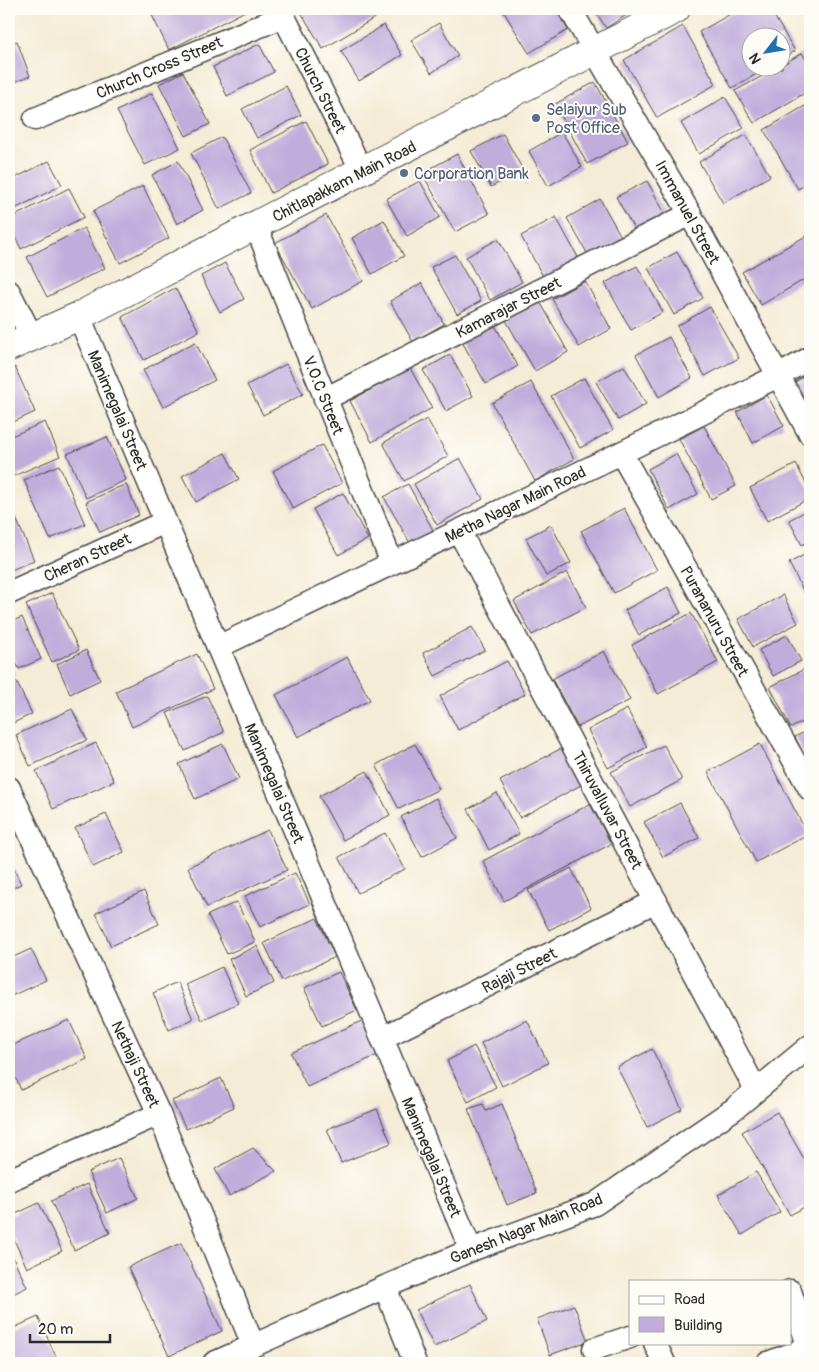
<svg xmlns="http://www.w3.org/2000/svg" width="819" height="1372" font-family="Pangolin,sans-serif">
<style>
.building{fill:#c0addc}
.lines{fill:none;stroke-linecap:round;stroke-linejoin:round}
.minor-casing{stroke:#494845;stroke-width:25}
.tertiary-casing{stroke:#494845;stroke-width:30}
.minor{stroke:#fff;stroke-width:22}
.tertiary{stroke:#fff;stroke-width:28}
.service-dot{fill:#5c6f8a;stroke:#fdfcf7;stroke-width:2}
.labels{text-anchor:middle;stroke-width:4;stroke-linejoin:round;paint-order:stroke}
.street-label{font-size:16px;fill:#2b2b2b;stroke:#fdfcf7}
.service-label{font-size:16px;fill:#4e5e75;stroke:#fdfcf7;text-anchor:start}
</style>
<rect width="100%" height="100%" fill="#fdfcf7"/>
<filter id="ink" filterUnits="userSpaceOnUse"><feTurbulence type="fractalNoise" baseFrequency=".02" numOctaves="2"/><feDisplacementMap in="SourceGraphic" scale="10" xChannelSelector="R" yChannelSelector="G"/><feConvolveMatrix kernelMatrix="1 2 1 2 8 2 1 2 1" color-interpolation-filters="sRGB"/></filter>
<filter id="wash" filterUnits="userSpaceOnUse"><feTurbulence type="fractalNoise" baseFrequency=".0096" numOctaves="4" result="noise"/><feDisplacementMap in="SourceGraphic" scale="20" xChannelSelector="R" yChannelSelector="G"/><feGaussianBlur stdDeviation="1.12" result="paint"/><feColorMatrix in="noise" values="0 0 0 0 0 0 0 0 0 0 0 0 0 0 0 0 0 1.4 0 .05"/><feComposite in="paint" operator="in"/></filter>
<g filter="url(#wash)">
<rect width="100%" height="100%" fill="#f4ecd6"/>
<g id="blocks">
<g class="building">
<polygon points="149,9 249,9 169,50"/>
<polygon points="299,9 387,9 388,10 323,49"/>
<polygon points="502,9 555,9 568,30 529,53"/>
<polygon points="594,9 636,9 606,28"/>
<polygon points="739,9 770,9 795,51 782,59 782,38 752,38 752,68 767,68 732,88 699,32"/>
<polygon points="439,23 458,56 431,73 411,40"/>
<polygon points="384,25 402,55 359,81 341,51"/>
<polygon points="683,26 716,84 657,118 624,60"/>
<polygon points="17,41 30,76 9,84 9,44"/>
<polygon points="259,44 274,72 227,96 213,67"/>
<polygon points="802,53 810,66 810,90 754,123 735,91 777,68 782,68 782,65"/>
<polygon points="183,72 210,124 186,136 159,84"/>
<polygon points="595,82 628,142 587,164 555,104"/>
<polygon points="286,86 301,115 257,138 242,109"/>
<polygon points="152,93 180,148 145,165 117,111"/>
<polygon points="725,97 744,128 699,154 681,123"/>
<polygon points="810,103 810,182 798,189 764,130"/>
<polygon points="306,121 328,164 271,193 250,150"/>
<polygon points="562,132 582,167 548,186 529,151"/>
<polygon points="503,134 523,170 491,187 471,151"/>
<polygon points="746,135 770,176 723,203 699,162"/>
<polygon points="222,137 251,193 219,209 191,153"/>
<polygon points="457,154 489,214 455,232 422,173"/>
<polygon points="49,161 62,185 9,212 9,181"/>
<polygon points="178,161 203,210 177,224 152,175"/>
<polygon points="420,181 440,217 407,236 386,199"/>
<polygon points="647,181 667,217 637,234 616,197"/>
<polygon points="143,186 169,238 120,263 93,211"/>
<polygon points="69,188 84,217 21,249 9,224 9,219"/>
<polygon points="600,199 623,240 590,258 567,218"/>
<polygon points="326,215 363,281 312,309 275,243"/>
<polygon points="556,217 580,261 545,280 521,236"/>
<polygon points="384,220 404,256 372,274 352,238"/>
<polygon points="84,228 105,268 47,297 27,257"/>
<polygon points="806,236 810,244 810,276 761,305 742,272"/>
<polygon points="498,239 522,282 490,300 466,257"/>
<polygon points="677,252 703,298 674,315 648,268"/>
<polygon points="455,255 481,301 457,314 431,267"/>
<polygon points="225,263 244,299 220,312 201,276"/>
<polygon points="637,266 663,312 631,330 605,283"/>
<polygon points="585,281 611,329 579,347 552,299"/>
<polygon points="422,283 444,324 413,342 390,301"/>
<polygon points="175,288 199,331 144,360 122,317"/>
<polygon points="538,298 568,352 535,371 504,317"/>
<polygon points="710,307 739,358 705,376 677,326"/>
<polygon points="493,322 518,366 486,384 461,340"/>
<polygon points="669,337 692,378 659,397 636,355"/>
<polygon points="195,342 215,380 163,407 143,370"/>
<polygon points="450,355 473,396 446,411 423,370"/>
<polygon points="286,364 303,394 263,415 247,385"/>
<polygon points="624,366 646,404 618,420 596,382"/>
<polygon points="15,367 35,412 9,424 9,370"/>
<polygon points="410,368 432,408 372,442 350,401"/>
<polygon points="810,373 810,416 792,384"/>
<polygon points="584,378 613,430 580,448 551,396"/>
<polygon points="531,382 574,459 535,481 492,403"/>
<polygon points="767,395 784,426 753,443 737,412"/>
<polygon points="427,419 448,456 404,481 383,443"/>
<polygon points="45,422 60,456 9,478 9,437"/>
<polygon points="704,426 736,486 711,499 679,439"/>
<polygon points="107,437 126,480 86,498 67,454"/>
<polygon points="322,445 342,483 293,509 273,471"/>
<polygon points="225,453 239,479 196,502 182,476"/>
<polygon points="676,454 698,494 669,510 648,469"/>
<polygon points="460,458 483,499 437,525 414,484"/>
<polygon points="796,464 810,491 810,498 767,521 750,488"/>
<polygon points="59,465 85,524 50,539 24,480"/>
<polygon points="126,484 139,515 100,532 86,502"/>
<polygon points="408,484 433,530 410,543 384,497"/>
<polygon points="343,493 368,539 338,555 313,509"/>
<polygon points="9,502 34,560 9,571"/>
<polygon points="624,508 657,570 614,593 581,531"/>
<polygon points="810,509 810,540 802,545 789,520"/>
<polygon points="551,525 571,563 546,576 526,538"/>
<polygon points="810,552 810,599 808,600 789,563"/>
<polygon points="567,572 586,607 532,635 514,601"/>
<polygon points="668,587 681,613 639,635 625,610"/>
<polygon points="52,593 79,650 52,662 26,605"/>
<polygon points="783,595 798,623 753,647 738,619"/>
<polygon points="691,613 718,662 658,694 632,645"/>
<polygon points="22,617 41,659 19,669 9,648 9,623"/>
<polygon points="472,627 485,650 435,676 423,653"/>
<polygon points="787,635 801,661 773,676 759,650"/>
<polygon points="86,650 100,680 70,694 57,664"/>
<polygon points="604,651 630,700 578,727 552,679"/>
<polygon points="197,654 213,689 132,727 116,691"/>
<polygon points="347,657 370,700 298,737 276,695"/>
<polygon points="9,660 15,675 9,678"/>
<polygon points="507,661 525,694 458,730 440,696"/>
<polygon points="810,666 810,718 791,728 770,687"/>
<polygon points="16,681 32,714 9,725 9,684"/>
<polygon points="207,696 224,732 185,751 167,713"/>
<polygon points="72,709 87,740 30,766 16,735"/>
<polygon points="627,709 647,747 608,768 588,730"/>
<polygon points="810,729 810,767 795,737"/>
<polygon points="96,743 114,781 53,809 36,771"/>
<polygon points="223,744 239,779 195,799 179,764"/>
<polygon points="415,744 439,789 399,809 376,765"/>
<polygon points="760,744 808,835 756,862 708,772"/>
<polygon points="664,745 682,780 630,807 611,772"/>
<polygon points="562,748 581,785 520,818 500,781"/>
<polygon points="367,771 390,815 343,840 319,796"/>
<polygon points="497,793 519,834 489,850 468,809"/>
<polygon points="436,798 457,838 422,857 401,817"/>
<polygon points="680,803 699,838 663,857 644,822"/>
<polygon points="590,804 611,844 504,901 483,861"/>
<polygon points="106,814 124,852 93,867 75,828"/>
<polygon points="268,830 287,870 207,907 188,867"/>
<polygon points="385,833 405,869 358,893 339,857"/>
<polygon points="9,858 21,884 9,890"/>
<polygon points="571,868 591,908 549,930 528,890"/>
<polygon points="295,873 310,904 260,927 245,896"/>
<polygon points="144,891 159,924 111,946 96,913"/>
<polygon points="237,902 255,942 227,954 208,915"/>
<polygon points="317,918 335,957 282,981 264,943"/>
<polygon points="257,946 274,983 246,996 229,959"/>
<polygon points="31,949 46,980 9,997 9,959"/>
<polygon points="222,967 238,1003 202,1020 185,984"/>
<polygon points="339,972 357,1010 322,1026 304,988"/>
<polygon points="177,982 193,1019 169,1030 153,993"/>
<polygon points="366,1019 382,1053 307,1087 291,1053"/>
<polygon points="69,1020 87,1059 21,1090 9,1063 9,1047"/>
<polygon points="527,1020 548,1063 502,1086 481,1043"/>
<polygon points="474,1046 496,1087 468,1102 447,1061"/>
<polygon points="652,1049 682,1109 647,1127 617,1067"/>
<polygon points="221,1078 234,1107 186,1129 172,1101"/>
<polygon points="483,1104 486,1111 502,1104 537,1193 507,1205 468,1109"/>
<polygon points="377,1109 391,1143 341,1163 327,1129"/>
<polygon points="777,1112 810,1169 810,1204 790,1215 742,1132"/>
<polygon points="253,1148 276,1171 229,1196 215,1169"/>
<polygon points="119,1158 138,1198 107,1213 88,1172"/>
<polygon points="756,1172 780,1212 742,1235 718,1195"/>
<polygon points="87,1184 110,1233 74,1250 51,1201"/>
<polygon points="39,1203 62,1251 27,1268 9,1229 9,1217"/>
<polygon points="181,1243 222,1331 169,1356 128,1267"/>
<polygon points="9,1249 27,1287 9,1296"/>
<polygon points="470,1284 487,1321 434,1347 416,1310"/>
<polygon points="574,1305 588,1341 550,1355 537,1319"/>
<polygon points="38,1317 59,1363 9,1363 9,1330"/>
</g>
</g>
</g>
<g filter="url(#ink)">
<use href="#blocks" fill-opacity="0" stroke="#494845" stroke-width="1"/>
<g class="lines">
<g class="minor-casing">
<g id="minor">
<polyline points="280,9 362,171"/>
<polyline points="570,9 690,214 810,434"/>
<polyline points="35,119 284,16"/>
<polyline points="256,226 392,563"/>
<polyline points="9,292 32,337"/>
<polyline points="79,316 471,1250"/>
<polyline points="325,399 690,214"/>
<polyline points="621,453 810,789"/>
<polyline points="459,531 756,1090"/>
<polyline points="9,593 165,522"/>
<polyline points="218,647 621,453 778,376 810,358"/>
<polyline points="9,788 159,1114 253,1345"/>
<polyline points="382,1038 656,901"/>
<polyline points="9,1180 159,1114"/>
<polyline points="385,1287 415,1363"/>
<polyline points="790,1291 810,1351"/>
<polyline points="655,1343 664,1363"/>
<polyline points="594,1349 630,1337"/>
<polyline points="214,1363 385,1287 471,1250 595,1204 734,1109 810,1046"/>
<polyline points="768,1363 810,1347"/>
</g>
</g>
<g class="tertiary-casing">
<polyline id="tertiary" points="9,347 79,316 676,9"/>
</g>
<use href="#minor" class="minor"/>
<use href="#tertiary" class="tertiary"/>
</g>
</g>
<g class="service-dot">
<circle cx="536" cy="118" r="5"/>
<circle cx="404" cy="173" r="5"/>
</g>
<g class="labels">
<g class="street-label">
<text transform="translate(159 67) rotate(-23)" y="6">Church Cross Street</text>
<text transform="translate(321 90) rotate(63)" y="6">Church Street</text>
<text transform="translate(344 181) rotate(-27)" y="6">Chitlapakkam Main Road</text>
<text transform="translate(688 212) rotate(61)" y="6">Immanuel Street</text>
<text transform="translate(508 307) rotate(-27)" y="6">Kamarajar Street</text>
<text transform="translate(324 395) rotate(68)" y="6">V.O.C Street</text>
<text transform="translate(118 410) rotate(67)" y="6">Manimegalai Street</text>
<text transform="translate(515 504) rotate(-26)" y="6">Metha Nagar Main Road</text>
<text transform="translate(87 557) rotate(-25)" y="6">Cheran Street</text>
<text transform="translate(715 621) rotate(61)" y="6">Purananuru Street</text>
<text transform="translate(275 783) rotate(67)" y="6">Manimegalai Street</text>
<text transform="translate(608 810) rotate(62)" y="6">Thiruvalluvar Street</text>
<text transform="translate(519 970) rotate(-27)" y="6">Rajaji Street</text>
<text transform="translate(136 1064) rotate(65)" y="6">Nethaji Street</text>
<text transform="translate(432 1157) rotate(67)" y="6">Manimegalai Street</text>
<text transform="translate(526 1228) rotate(-22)" y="6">Ganesh Nagar Main Road</text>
</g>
<g class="service-label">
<text x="546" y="115">Selaiyur Sub<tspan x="546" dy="18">Post Office</tspan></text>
<text x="414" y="179">Corporation Bank</text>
</g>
</g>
<rect width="819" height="1372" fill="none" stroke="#fdfcf7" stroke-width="30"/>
<rect x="629" y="1280" width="162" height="65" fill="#fdfcf7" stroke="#a9a8a5"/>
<rect x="639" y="1296" width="25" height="8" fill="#ffffff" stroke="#a9a8a5"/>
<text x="674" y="1304" font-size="15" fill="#2b2b2b">Road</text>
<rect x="639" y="1317" width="25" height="15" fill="#c0addc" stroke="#a9a8a5"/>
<text x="674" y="1330" font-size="15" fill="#2b2b2b">Building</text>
<g transform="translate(766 52) rotate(239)"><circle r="24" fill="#fdfcf7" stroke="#a9a8a5"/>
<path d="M0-4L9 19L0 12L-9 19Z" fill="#1f6fb2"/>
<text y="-8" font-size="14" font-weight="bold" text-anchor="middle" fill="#2b2b2b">N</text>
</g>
<path d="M30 1334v8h80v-8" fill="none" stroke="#2b2b2b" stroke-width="2.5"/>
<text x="38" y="1334" font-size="15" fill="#2b2b2b" stroke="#fdfcf7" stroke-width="4" paint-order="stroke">20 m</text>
</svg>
